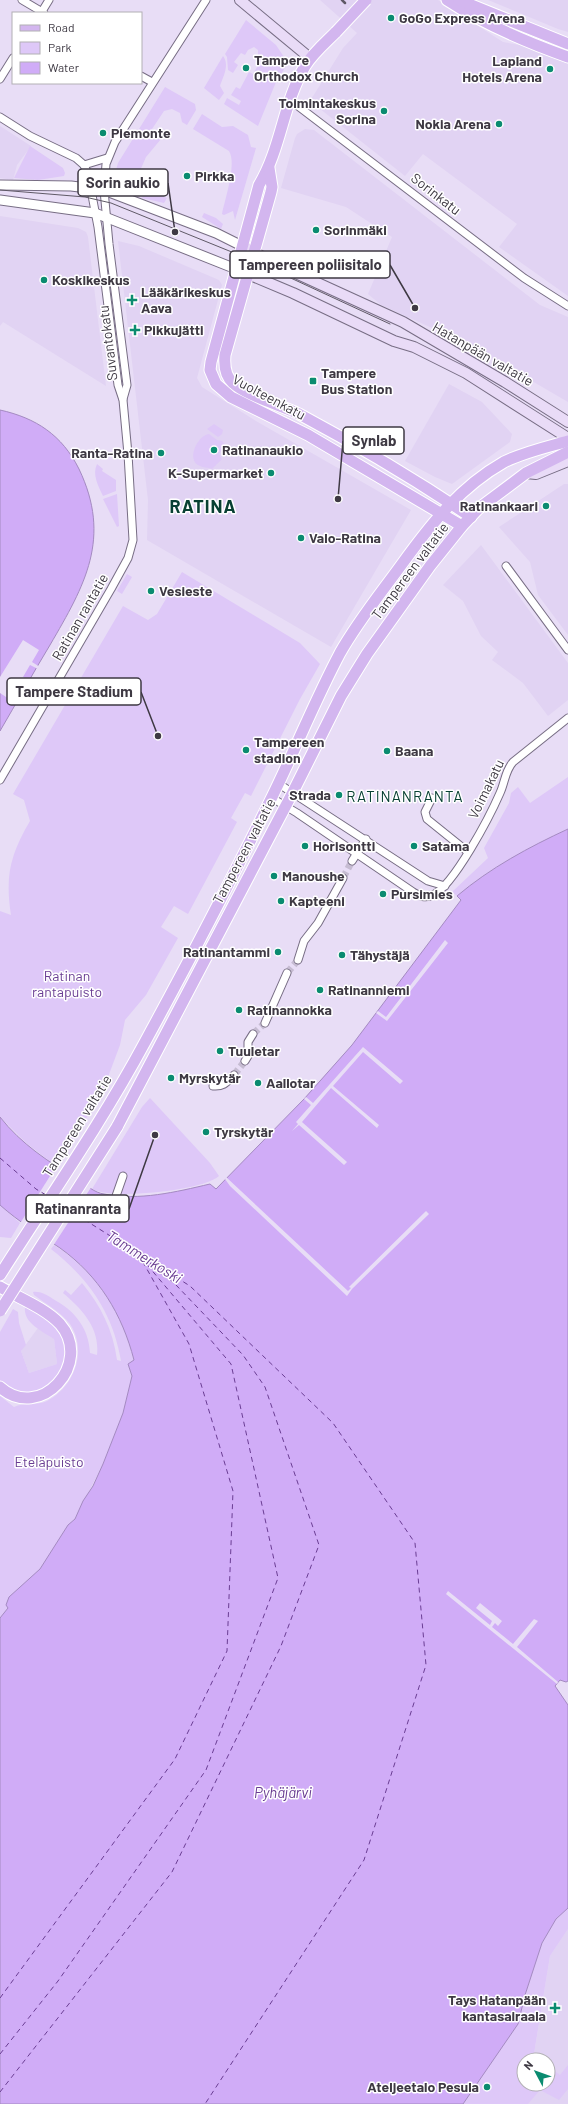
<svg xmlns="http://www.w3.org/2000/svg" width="568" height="2104" font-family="Barlow,sans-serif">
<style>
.built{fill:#e1d3f3}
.green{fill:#dec8f8}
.water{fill:#d0acf7;stroke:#a48ac1}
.pier{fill:#e8ddf6}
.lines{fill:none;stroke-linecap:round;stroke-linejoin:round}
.ferry{stroke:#6a3d93;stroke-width:1;stroke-dasharray:5 4;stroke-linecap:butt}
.minor-tunnel{stroke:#c6bcd2;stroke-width:7;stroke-dasharray:7 3.5;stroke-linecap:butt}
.minor-casing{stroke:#776d84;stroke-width:9}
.tertiary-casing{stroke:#776d84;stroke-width:11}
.secondary-casing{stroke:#776d84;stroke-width:12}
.primary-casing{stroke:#fff;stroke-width:13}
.minor{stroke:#fff;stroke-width:7}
.tertiary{stroke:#fff;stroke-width:9}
.secondary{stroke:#e9dbf7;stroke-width:10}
.primary{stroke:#d3b6ef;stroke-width:11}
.tram{stroke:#5f5966;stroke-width:1}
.rail{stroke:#5f5966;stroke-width:2.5}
.primary-bridge-casing{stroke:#fff;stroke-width:13;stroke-linecap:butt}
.primary-bridge{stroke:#d3b6ef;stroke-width:11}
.poi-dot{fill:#0a8b70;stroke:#fff;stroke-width:1.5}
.labels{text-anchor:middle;stroke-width:3;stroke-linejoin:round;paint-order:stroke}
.poi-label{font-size:14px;font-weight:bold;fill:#3e3943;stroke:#fff;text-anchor:start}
.street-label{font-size:14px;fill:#3e3943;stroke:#fff}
.park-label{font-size:14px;fill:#6a3d93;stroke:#fff}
.neighbourhood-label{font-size:15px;letter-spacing:1px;fill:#084033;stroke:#fff}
.water-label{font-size:15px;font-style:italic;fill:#6a3d93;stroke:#fff}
.district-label{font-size:18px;font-weight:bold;letter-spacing:1px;fill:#084033;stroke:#fff}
.leader{fill:none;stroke:#3e3943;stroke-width:1.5}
.callout-dot{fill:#3e3943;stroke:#fff;stroke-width:1.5}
.callout{fill:#fff;stroke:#3e3943;stroke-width:1.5}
.callout-label{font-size:15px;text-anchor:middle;font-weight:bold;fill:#3e3943}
</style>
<rect width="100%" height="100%" fill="#e8ddf6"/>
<g class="built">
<polygon points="320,0 438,0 503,42 525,46 568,64 568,296 499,247 517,224 423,154 405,176 310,101 343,48 357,33"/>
<polygon points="488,0 568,0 568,32 558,29"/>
<polygon points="0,126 31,146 17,165 13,180 0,178"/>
<polygon points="305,129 314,130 540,305 568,317 568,402 470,345 381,305 368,294 392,237 346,207 281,188 295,138 297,134"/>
<polygon points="0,216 78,228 86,232 88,237 106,386 3,322 0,326"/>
<polygon points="118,241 139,246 219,280 222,285 197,378 202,387 256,421 411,510 331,647 147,540 148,500"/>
<polygon points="449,384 482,402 512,434 510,442 452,484 435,477 405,461"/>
<polygon points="564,484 568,484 568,635 538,595 530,562 499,527"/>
<polygon points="481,545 568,663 568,700 548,716 523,683 492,660 498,652 481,636 463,601 443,585"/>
<polygon points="38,1328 54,1339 57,1364 29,1373 21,1351"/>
<polygon points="568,1929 568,2104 524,2104 526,2084 548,2084 548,2060 533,2060 550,1956"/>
</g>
<g class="green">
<polygon points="246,20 276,45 286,60 286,66 276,82 258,126 224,104 227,98 239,105 241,101 231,95 236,87 240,89 249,72 253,74 259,64 255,61 258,57 258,50 254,47 248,50 245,55 241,53 234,62 238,65 233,73 228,70 227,57 225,54"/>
<path d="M223,56C230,65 223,77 220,86L224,93L219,100L204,88Z"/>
<polygon points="165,87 195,104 196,110 187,125 182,122 180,113 172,109 164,111 152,129 161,139 146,157 136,180 119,175 116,170 118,163"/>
<path d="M202,114L222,127L233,126L248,135L251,147L256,148L235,220L233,211L224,215L222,214C225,199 237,164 229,151L193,129Z"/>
<polygon points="30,146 63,168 65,173 64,176 38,180 14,178"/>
<polygon points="146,191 167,198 164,203 142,198"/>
<polygon points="204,213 216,218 223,224 221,229 202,217"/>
<polygon points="214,424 223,430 222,434 218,437 207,429"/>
<path d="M209,434L217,440L222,441L225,445L219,454L222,459L212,469C208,467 203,468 200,466C185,460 198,435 209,434Z"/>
<path d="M97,464L103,469L102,471L116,480V491L103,496C98,485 92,475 97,464Z"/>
<polygon points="117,494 119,526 117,527 103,499"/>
<path d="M182,572L300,643L320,664L300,699L251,796L245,793L231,818L237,822L188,914L174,906L161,927L178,938L146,995L125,1020L120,1045L102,1093L56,1166L26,1143L0,1117V911L11,915C5,876 10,855 30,821L24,800L13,794L123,606L148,620L157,614Z"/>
<polygon points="127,574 132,577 122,594 117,591"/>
<polygon points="568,777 568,829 492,870 457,896 452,892 488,858 484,848 509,803 511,793 518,787 530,803"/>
<path d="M150,1098L210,1163L219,1176C202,1191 111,1200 92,1189L142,1107Z"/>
<polygon points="0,1205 20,1223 11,1238 0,1237"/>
<path d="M54,1245C97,1272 122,1313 134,1361L128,1364L132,1376L123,1413L103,1464L75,1519L68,1525L40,1569L9,1597L8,1608L0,1618V1396L14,1407C24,1402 37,1406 47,1401C74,1387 88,1351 70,1324C61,1312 46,1304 34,1295L33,1292C40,1291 47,1295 53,1299C74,1310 89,1328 90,1353L97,1355C100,1328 82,1309 63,1293L65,1290L71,1295L82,1283C101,1306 113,1330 117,1360L121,1361C113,1313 89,1279 51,1249Z"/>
<path d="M25,1307L51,1321L62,1332L67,1349L62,1373L41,1392L16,1393L0,1382V1332L13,1309L18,1312L19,1323L26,1345L21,1351L29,1373L57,1364L54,1339C42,1331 23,1323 25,1307Z"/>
<polygon points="568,1908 568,1929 550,1956 533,2060 524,2060 524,2084 548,2084 548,2066 560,2075 568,2065 568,2089 559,2100 540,2090 528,2104 463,2104 518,2024 525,1995 542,1943 556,1919"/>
</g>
<g class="water">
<path d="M0,410C36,418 62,435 79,469C112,538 85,585 50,645C33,673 17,702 0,731Z"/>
<path d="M568,829V1681L566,1682L560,1680L555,1686L568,1705V1908L556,1919L542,1943L525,1995L518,2024L463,2104H0V1618L8,1608L6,1605L9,1597L40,1569L68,1525L75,1519L83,1501L93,1486L103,1464L123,1413L132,1376L128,1364L134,1360C122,1314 99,1276 60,1248C39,1234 19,1222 0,1205V1117C21,1144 49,1162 78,1180C86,1185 95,1193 104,1194C139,1201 176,1192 210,1184L216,1189L304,1099L352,1045L461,900L457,896C490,868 529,847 568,829Z"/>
</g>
<g class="pier">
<polygon points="23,640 39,650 32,662 40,667 38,669 30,665 23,677 31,681 29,684 21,679 9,699 0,693 0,677"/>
<polygon points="445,940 448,943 387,1021 376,1013 378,1011 386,1017"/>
<polygon points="363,1047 403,1081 400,1084 363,1052 333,1086 379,1125 377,1128 331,1088 302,1122 347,1162 344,1165 299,1125 292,1131 298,1124 296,1122 311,1105 304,1099 306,1097 313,1103"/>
<polygon points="57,1165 92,1186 53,1246 19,1225"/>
<polygon points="226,1177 348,1291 351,1288 349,1287 426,1211 429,1214 352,1289 347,1296 230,1186 225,1179"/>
<polygon points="448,1591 490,1625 492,1621 476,1608 480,1603 502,1621 498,1626 495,1623 492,1627 513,1644 534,1619 538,1621 517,1647 558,1682 557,1684 446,1594"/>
</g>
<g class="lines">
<g class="ferry">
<polyline points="0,1158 36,1189 46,1195"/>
<polyline points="54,1200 61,1205"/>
<polyline points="69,1210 190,1286 333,1423 415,1543 426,1665 364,1860 205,2104"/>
<polyline points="0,1998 175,1759 227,1651 233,1491 189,1344 139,1255"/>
<polyline points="0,2054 58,1981 206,1770 278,1578 231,1364 138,1254"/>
<polyline points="0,2092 172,1872 281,1646 319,1545 265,1387 243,1355 176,1285 142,1256"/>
</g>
<g class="minor-tunnel">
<polyline points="343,878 352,861"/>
<polyline points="287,973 298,960"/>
<polyline points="253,1034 265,1023"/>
<polyline points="234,1075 245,1061"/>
</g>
<g class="minor-casing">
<g id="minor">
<polyline points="22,0 44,13"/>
<polyline points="41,13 49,0"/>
<polyline points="141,76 152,82"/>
<polyline points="0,79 13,58"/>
<polyline points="290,100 524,278 568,306"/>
<polyline points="0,117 30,136 76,158 84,165 88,174 98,227 118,385 123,400 128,454 133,540 128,558 111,589 0,780"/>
<polyline points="84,165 107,158"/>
<polyline points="123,399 127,385 109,244 104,190 106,164 115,142 206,0"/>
<polyline points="506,566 568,650"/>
<polyline points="279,784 428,881 445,886"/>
<path d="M272,798L297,813L413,892C420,896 425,899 433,895C454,885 490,816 500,793C505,782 505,771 513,762L568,718"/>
<polyline points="432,798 425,812 427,819 468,852"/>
<polyline points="352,861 366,839"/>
<polyline points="298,960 304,941 318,923 343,878"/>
<polyline points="265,1023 287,973"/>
<polyline points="245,1061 248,1056 248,1042 253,1034"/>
<path d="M213,1086C224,1087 227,1082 234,1075"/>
<polyline points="116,1196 123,1176"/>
</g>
</g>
<g class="tertiary-casing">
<g id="tertiary">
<polyline points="0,185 71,186 104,190 216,233 242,246"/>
<polyline points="0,200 95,213 236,269"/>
</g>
</g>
<g class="secondary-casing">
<g id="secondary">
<polyline points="240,0 310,58"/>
<polyline points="242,246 276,264 403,322 505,382 568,422"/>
<polyline points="236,269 293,293 394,341 414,347 466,373 568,438"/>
<polyline points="526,473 536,474 568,461"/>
</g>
</g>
<g class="primary-casing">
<g id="primary">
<path d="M447,0C485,25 526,42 568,57"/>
<polyline points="459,0 568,44"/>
<path d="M336,32C325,43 313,53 305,66C283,103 281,149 259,185L211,362L210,370L216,384L231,397L308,435L462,526"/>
<path d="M269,168L272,187L271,192L225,355C224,366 225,376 233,383C247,396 281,405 299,414C357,445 416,480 471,517"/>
<polyline points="117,1127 293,792 341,696 367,654 430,566 462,526 478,509 526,473 568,452"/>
<path d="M0,1275C49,1198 102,1122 145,1042C188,963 230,883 269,803C294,753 314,702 340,653C358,621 381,593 402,564C431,524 460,487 504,462C524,452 547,447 568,441"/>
<path d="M0,1287C19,1298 45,1308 60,1324C94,1363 40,1423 0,1387"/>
</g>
</g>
<use href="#minor" class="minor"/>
<use href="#tertiary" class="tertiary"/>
<use href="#secondary" class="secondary"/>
<use href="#primary" class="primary"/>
<polyline class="tram" points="0,190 85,197 111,203 254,261 390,324"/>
<polyline class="rail" points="342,0 345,3"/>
<g class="primary-bridge-casing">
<g id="primary-bridge">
<polyline points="336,32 366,0"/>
<polyline points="0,1311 117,1127"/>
</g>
</g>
<use href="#primary-bridge" class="primary-bridge"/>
</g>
<g class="poi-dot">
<circle cx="391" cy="18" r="4"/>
<circle cx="246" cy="68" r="4"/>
<circle cx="550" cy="69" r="4"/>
<circle cx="384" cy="111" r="4"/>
<circle cx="499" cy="124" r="4"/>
<circle cx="103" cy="133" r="4"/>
<circle cx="187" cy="176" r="4"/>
<circle cx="316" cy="230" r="4"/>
<circle cx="44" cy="280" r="4"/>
<path d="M130 294h4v4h4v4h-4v4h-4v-4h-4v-4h4z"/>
<path d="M133 324h4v4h4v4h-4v4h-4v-4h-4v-4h4z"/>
<rect x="309" y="377" width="8" height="8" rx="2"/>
<circle cx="214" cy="450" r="4"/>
<circle cx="161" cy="453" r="4"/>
<circle cx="271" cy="473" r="4"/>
<circle cx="546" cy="506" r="4"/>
<circle cx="301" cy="538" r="4"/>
<circle cx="151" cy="591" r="4"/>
<circle cx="246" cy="750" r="4"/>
<circle cx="387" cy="751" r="4"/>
<circle cx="339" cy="795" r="4"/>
<circle cx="305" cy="846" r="4"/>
<circle cx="414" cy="846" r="4"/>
<circle cx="274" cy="876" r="4"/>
<circle cx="383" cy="894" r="4"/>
<circle cx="281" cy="901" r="4"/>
<circle cx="278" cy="952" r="4"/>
<circle cx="342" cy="955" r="4"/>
<circle cx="320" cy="990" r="4"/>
<circle cx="239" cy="1010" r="4"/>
<circle cx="220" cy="1051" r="4"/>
<circle cx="171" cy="1078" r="4"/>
<circle cx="258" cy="1083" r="4"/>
<circle cx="206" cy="1132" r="4"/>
<path d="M553 2002h4v4h4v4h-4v4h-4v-4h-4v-4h4z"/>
<circle cx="487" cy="2087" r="4"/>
</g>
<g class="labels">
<g class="poi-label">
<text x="399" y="23">GoGo Express Arena</text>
<text x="254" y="65">Tampere<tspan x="254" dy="16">Orthodox Church</tspan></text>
<text x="542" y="66" text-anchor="end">Lapland<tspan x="542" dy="16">Hotels Arena</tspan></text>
<text x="376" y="108" text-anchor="end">Toimintakeskus<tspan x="376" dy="16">Sorina</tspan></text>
<text x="491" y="129" text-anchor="end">Nokia Arena</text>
<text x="111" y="138">Piemonte</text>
<text x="195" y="181">Pirkka</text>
<text x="324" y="235">Sorinmäki</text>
<text x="52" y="285">Koskikeskus</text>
<text x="141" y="297">Lääkärikeskus<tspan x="141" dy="16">Aava</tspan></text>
<text x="144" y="335">Pikkujätti</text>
<text x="321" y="378">Tampere<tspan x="321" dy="16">Bus Station</tspan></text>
<text x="222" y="455">Ratinanaukio</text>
<text x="153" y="458" text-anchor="end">Ranta-Ratina</text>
<text x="263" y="478" text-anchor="end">K-Supermarket</text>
<text x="538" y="511" text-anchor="end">Ratinankaari</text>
<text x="309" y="543">Valo-Ratina</text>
<text x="159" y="596">Vesieste</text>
<text x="254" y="747">Tampereen<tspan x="254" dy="16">stadion</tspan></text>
<text x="395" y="756">Baana</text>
<text x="331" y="800" text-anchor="end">Strada</text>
<text x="313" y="851">Horisontti</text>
<text x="422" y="851">Satama</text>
<text x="282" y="881">Manoushe</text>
<text x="391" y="899">Pursimies</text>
<text x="289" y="906">Kapteeni</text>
<text x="270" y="957" text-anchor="end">Ratinantammi</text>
<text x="350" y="960">Tähystäjä</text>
<text x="328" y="995">Ratinanniemi</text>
<text x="247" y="1015">Ratinannokka</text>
<text x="228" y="1056">Tuuletar</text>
<text x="179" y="1083">Myrskytär</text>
<text x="266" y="1088">Aallotar</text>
<text x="214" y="1137">Tyrskytär</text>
<text x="546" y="2005" text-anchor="end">Tays Hatanpään<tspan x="546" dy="16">kantasairaala</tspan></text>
<text x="479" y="2092" text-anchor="end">Ateljeetalo Pesula</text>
</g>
<g class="street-label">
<text transform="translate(436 194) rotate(38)" y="5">Sorinkatu</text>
<text transform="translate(108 343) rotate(-97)" y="5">Suvantokatu</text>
<text transform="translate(483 354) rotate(30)" y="5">Hatanpään valtatie</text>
<text transform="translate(269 397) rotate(28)" y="5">Vuolteenkatu</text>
<text transform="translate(410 571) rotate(-53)" y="5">Tampereen valtatie</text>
<text transform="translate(80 617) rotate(-60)" y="5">Ratinan rantatie</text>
<text transform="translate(486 789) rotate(-64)" y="5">Voimakatu</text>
<text transform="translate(244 851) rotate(-62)" y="5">Tampereen valtatie</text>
<text transform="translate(77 1126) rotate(-58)" y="5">Tampereen valtatie</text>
</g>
<g class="park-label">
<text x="67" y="981">Ratinan<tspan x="67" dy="16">rantapuisto</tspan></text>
<text x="49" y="1467">Eteläpuisto</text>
</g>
<g class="neighbourhood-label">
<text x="405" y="802">RATINANRANTA</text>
</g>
<g class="water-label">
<text transform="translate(144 1257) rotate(32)" y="5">Tammerkoski</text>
<text x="283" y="1798">Pyhäjärvi</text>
</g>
<g class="district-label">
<text x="203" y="513">RATINA</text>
</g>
</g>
<path class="leader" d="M175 232L168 183M415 308L390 265M338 499L343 441M158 736L141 692M155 1135L129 1209"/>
<g class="callout-dot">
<circle cx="175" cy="232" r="4"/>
<circle cx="415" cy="308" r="4"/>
<circle cx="338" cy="499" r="4"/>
<circle cx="158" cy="736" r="4"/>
<circle cx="155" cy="1135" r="4"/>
</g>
<g class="callout">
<rect x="78" y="169" width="90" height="27" rx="4"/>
<rect x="230" y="251" width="160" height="27" rx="4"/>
<rect x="343" y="427" width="61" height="27" rx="4"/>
<rect x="7" y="678" width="134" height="27" rx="4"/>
<rect x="26" y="1195" width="103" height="27" rx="4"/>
</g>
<g class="callout-label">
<text x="123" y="188">Sorin aukio</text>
<text x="310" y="270">Tampereen poliisitalo</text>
<text x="374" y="446">Synlab</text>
<text x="74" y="697">Tampere Stadium</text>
<text x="78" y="1214">Ratinanranta</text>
</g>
<rect x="12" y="12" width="130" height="72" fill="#ffffff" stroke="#b2b0b4"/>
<rect x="20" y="25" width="20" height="6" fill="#d3b6ef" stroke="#b2b0b4"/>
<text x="48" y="32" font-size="12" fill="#3e3943">Road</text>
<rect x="20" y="42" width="20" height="12" fill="#dec8f8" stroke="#b2b0b4"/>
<text x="48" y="52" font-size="12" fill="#3e3943">Park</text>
<rect x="20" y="62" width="20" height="12" fill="#d0acf7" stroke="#b2b0b4"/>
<text x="48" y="72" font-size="12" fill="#3e3943">Water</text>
<g transform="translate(536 2072) rotate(311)"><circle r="19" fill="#ffffff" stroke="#b2b0b4"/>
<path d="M0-3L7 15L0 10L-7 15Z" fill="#0a8b70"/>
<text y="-6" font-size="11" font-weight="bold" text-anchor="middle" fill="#3e3943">N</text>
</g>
</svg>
